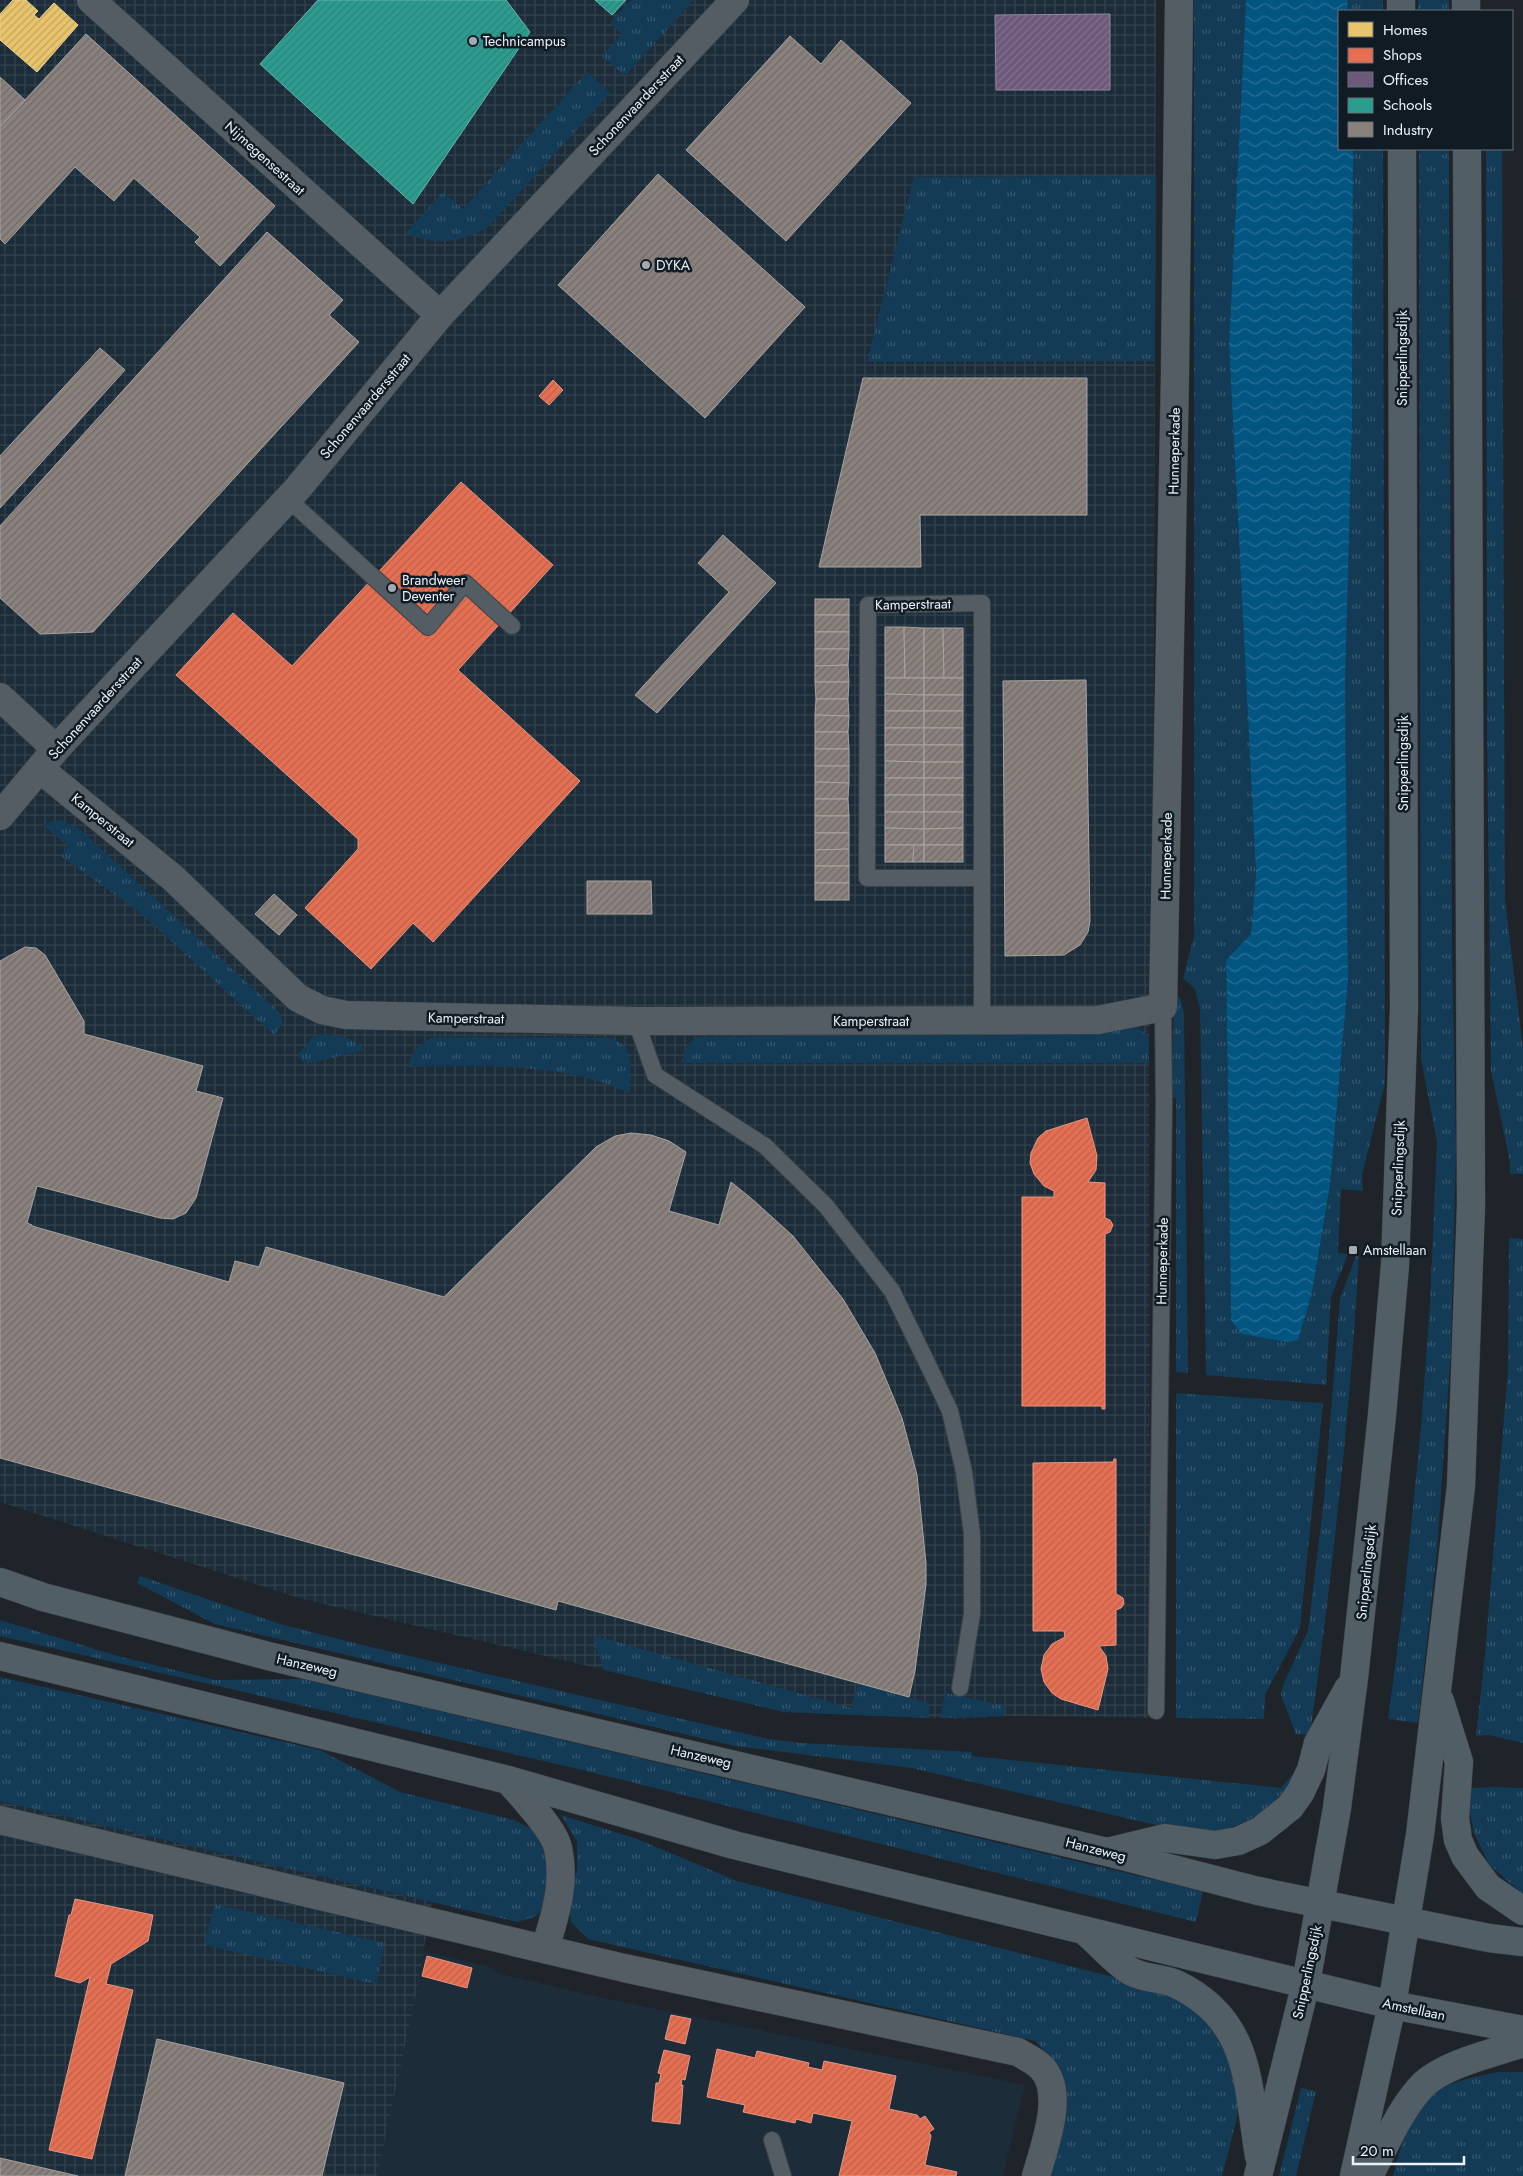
<svg xmlns="http://www.w3.org/2000/svg" width="1523" height="2176" font-family="Jost,sans-serif">
<style>
.built{fill:#1c2d39}
.industrial{fill:url(#industrial-grid)}
.grass{fill:url(#grass-tufts)}
.water{fill:url(#water-waves)}
.homes{fill:url(#homes-hatch);stroke:#ead295}
.shops{fill:url(#shops-hatch);stroke:#e89683}
.offices{fill:url(#offices-hatch);stroke:#9387a0}
.schools{fill:url(#schools-hatch);stroke:#64b6af}
.industry{fill:url(#industry-hatch);stroke:#a7a3a2}
.lines{fill:none;stroke-linecap:round;stroke-linejoin:round}
.service-casing{stroke:#3c4145;stroke-width:18}
.minor-casing{stroke:#3c4145;stroke-width:29}
.primary-casing{stroke:#3c4145;stroke-width:29}
.service{stroke:#545d64;stroke-width:16}
.minor{stroke:#545d64;stroke-width:28}
.primary{stroke:#525e66;stroke-width:28}
.poi-dot{fill:#a3aab0;stroke:#101b24;stroke-width:2}
.labels{text-anchor:middle;stroke-width:5;stroke-linejoin:round;paint-order:stroke}
.poi-label{font-size:14px;fill:#ebf2f9;stroke:#101b24;text-anchor:start}
.street-label{font-size:14px;fill:#ebf2f9;stroke:#101b24}
</style>
<defs>
<pattern id="industrial-grid" width="8" height="8" patternUnits="userSpaceOnUse" patternTransform="scale(1.25)"><rect width="8" height="8" fill="#1c2d39"/><path d="M0 4h8M4 0v8" fill="none" stroke="#32424d"/></pattern>
<pattern id="grass-tufts" width="24" height="20" patternUnits="userSpaceOnUse" patternTransform="scale(1.25)"><rect width="24" height="20" fill="#143b56"/><path d="M3 7l-1-3M5 7V3M7 7l1-3M15 17l-1-3M17 17v-4M19 17l1-3" fill="none" stroke="#36586f"/></pattern>
<pattern id="water-waves" width="16" height="10" patternUnits="userSpaceOnUse" patternTransform="scale(1.25)"><rect width="16" height="10" fill="#035581"/><path d="M0 5q4-4 8 0t8 0" fill="none" stroke="#286e94"/></pattern>
<pattern id="homes-hatch" width="6" height="6" patternUnits="userSpaceOnUse" patternTransform="scale(1.25)"><rect width="6" height="6" fill="#e9c46a"/><path d="M-1 1l2-2M0 6l6-6M5 7l2-2" fill="none" stroke="#c0a562"/></pattern>
<pattern id="shops-hatch" width="6" height="6" patternUnits="userSpaceOnUse" patternTransform="scale(1.25)"><rect width="6" height="6" fill="#e76f51"/><path d="M-1 1l2-2M0 6l6-6M5 7l2-2" fill="none" stroke="#b7644f"/></pattern>
<pattern id="offices-hatch" width="6" height="6" patternUnits="userSpaceOnUse" patternTransform="scale(1.25)"><rect width="6" height="6" fill="#6d597a"/><path d="M-1 1l2-2M0 6l6-6M5 7l2-2" fill="none" stroke="#82718e"/></pattern>
<pattern id="schools-hatch" width="6" height="6" patternUnits="userSpaceOnUse" patternTransform="scale(1.25)"><rect width="6" height="6" fill="#2a9d8f"/><path d="M-1 1l2-2M0 6l6-6M5 7l2-2" fill="none" stroke="#348077"/></pattern>
<pattern id="industry-hatch" width="6" height="6" patternUnits="userSpaceOnUse" patternTransform="scale(1.25)"><rect width="6" height="6" fill="#8a817c"/><path d="M-1 1l2-2M0 6l6-6M5 7l2-2" fill="none" stroke="#6f6b68"/></pattern>
</defs>
<rect width="100%" height="100%" fill="#1e2429"/>
<polygon class="built" points="424,1951 490,1967 500,1974 604,1998 1025,2085 1003,2176 377,2176"/>
<g class="industrial">
<polygon points="0,0 1156,0 1153,932 1149,1038 1150,1718 1009,1716 961,1719 784,1712 302,1599 0,1502"/>
<polygon points="0,1801 432,1902 416,1994 377,2176 0,2176"/>
</g>
<g class="grass">
<polygon points="631,0 694,0 625,76 602,56 622,34 610,23"/>
<polygon points="1194,0 1246,0 1229,345 1256,874 1251,934 1226,960 1231,1320 1241,1334 1298,1340 1312,1293 1330,1185 1348,980 1345,687 1352,426 1353,149 1383,149 1385,1083 1362,1175 1363,1191 1341,1189 1338,1253 1348,1254 1331,1297 1326,1385 1206,1375 1200,1009 1195,989 1183,978 1194,936"/>
<polygon points="1348,0 1383,0 1383,11 1347,11"/>
<rect x="1418" y="0" width="31" height="11"/>
<path d="M587,72L610,93L487,228C457,244 437,244 405,234L443,192L463,209Z"/>
<polygon points="1419,149 1449,149 1452,943 1456,1149 1451,1350 1437,1551 1418,1723 1388,1719 1403,1607 1421,1427 1430,1304 1437,1142 1421,1059"/>
<polygon points="1486,149 1502,149 1505,900 1523,1048 1523,1174 1510,1174 1510,1162 1491,1071 1487,732"/>
<polygon points="1156,176 1155,361 867,362 914,177"/>
<polygon points="60,820 78,828 279,1012 283,1023 274,1035 138,911 61,856 68,846 42,824"/>
<polygon points="1174,990 1181,1000 1184,1013 1188,1373 1176,1372 1176,1098 1172,1098"/>
<polygon points="1134,1023 1149,1038 1149,1063 681,1063 688,1045 697,1037 1086,1034 1109,1031"/>
<path d="M321,1034C339,1036 351,1036 365,1050L306,1064L297,1056L313,1037Z"/>
<path d="M434,1037L612,1038C636,1049 630,1069 630,1093C560,1061 483,1066 408,1067C411,1051 420,1043 434,1037Z"/>
<polygon points="1509,1238 1523,1239 1523,1743 1489,1735 1476,1736 1485,1655 1508,1368"/>
<path d="M1356,1256H1359C1350,1416 1332,1576 1310,1735L1296,1734L1281,1695L1283,1685L1308,1631L1324,1499L1340,1299Z"/>
<polygon points="1176,1393 1323,1403 1300,1628 1265,1695 1264,1719 1176,1718"/>
<path d="M140,1576L280,1624L362,1645L768,1739L801,1743L972,1752V1756L1281,1788L1293,1774L1297,1775C1278,1803 1248,1828 1212,1831C1201,1832 1189,1830 1177,1830L912,1768L735,1746L215,1624L137,1583Z"/>
<polygon points="0,1620 118,1656 215,1680 303,1679 1203,1891 1196,1922 574,1768 0,1636"/>
<polygon points="592,1635 851,1708 858,1683 929,1703 929,1718 784,1712 604,1670"/>
<polygon points="0,1677 320,1750 400,1792 514,1820 534,1830 545,1849 554,1874 546,1905 535,1917 517,1922 0,1801"/>
<polygon points="945,1693 1006,1706 1003,1716 940,1718"/>
<polygon points="1493,1787 1523,1788 1523,1895 1489,1864 1474,1833 1468,1803 1469,1788"/>
<polygon points="561,1815 637,1839 737,1881 1168,1991 1204,2013 1224,2039 1241,2080 1237,2118 1222,2176 1048,2176 1062,2119 1061,2072 1036,2041 588,1939 571,1922 569,1907 577,1869 577,1842"/>
<polygon points="215,1904 385,1943 376,1984 204,1945"/>
<path d="M1498,2072H1523V2176H1393C1399,2150 1411,2111 1433,2094C1449,2081 1479,2076 1498,2072Z"/>
<polygon points="1301,2088 1316,2091 1296,2176 1279,2176"/>
</g>
<polygon class="water" points="1246,0 1348,0 1347,11 1339,11 1339,149 1353,149 1352,426 1345,687 1348,980 1330,1185 1312,1293 1298,1340 1289,1342 1241,1334 1231,1320 1226,960 1251,934 1256,874 1229,345"/>
<polygon class="homes" points="13,0 26,0 38,11 34,15 39,19 54,3 78,25 37,72 0,40 0,14"/>
<g class="shops">
<polygon points="553,380 563,390 549,405 539,396"/>
<polygon points="461,482 553,565 458,670 580,781 433,942 413,923 371,969 305,908 358,849 358,839 176,675 233,613 292,666"/>
<polygon points="1087,1118 1097,1156 1096,1170 1088,1182 1105,1183 1105,1218 1110,1220 1113,1225 1110,1232 1105,1234 1105,1409 1102,1409 1102,1406 1022,1406 1022,1197 1054,1197 1054,1191 1044,1186 1034,1174 1030,1163 1031,1153 1038,1138 1046,1131"/>
<polygon points="1114,1459 1116,1459 1116,1594 1123,1598 1124,1604 1121,1608 1116,1610 1116,1645 1099,1646 1106,1656 1108,1669 1098,1710 1061,1699 1052,1693 1044,1682 1041,1669 1044,1655 1052,1644 1065,1637 1064,1631 1033,1631 1033,1463 1113,1462"/>
<polygon points="75,1899 153,1915 148,1941 111,1964 106,1984 133,1990 92,2159 49,2150 90,1977 80,1983 55,1976 69,1915 71,1915"/>
<polygon points="427,1956 472,1968 467,1988 422,1976"/>
<polygon points="671,2015 691,2019 685,2044 665,2039"/>
<polygon points="717,2049 755,2058 757,2051 809,2063 808,2067 822,2070 824,2061 896,2076 889,2109 917,2115 920,2119 925,2116 934,2129 929,2132 931,2136 925,2165 957,2172 956,2176 839,2176 852,2121 813,2113 811,2123 796,2119 795,2123 743,2112 745,2105 707,2097"/>
<polygon points="664,2050 690,2056 685,2080 682,2079 681,2086 683,2085 680,2124 652,2121 656,2083 659,2083 661,2074 658,2073"/>
</g>
<polygon class="offices" points="1110,14 1110,90 996,90 995,15"/>
<g class="schools">
<polygon points="318,0 506,0 530,32 413,204 260,64"/>
<polygon points="595,0 626,0 612,15"/>
</g>
<g class="industry">
<polygon points="86,34 275,206 220,266 195,242 200,237 134,178 114,201 75,167 5,244 0,239 0,127"/>
<polygon points="790,36 821,64 841,40 911,103 786,241 686,150"/>
<polygon points="0,77 25,100 0,127"/>
<polygon points="658,174 805,307 705,418 558,285"/>
<polygon points="267,232 343,300 329,315 359,342 93,632 40,634 0,598 0,526"/>
<polygon points="100,348 125,370 0,508 0,456"/>
<polygon points="863,378 1087,378 1087,515 920,515 921,567 819,567"/>
<polygon points="723,535 776,583 657,713 635,695 729,592 698,563"/>
<rect x="815" y="599" width="34" height="16"/>
<rect x="815" y="615" width="34" height="17"/>
<polygon points="885,627 904,627 905,678 885,678"/>
<polygon points="904,627 924,628 924,678 905,678"/>
<polygon points="924,628 943,628 944,678 924,678"/>
<polygon points="943,628 963,628 963,678 944,678"/>
<rect x="815" y="632" width="34" height="17"/>
<polygon points="815,649 849,649 848,665 815,666"/>
<polygon points="848,665 849,682 815,682 815,666"/>
<polygon points="885,678 924,678 924,695 885,694"/>
<rect x="924" y="678" width="39" height="17"/>
<polygon points="1086,680 1090,921 1088,932 1080,945 1064,955 1005,956 1003,681"/>
<polygon points="815,682 849,682 848,699 816,699"/>
<polygon points="885,694 924,695 924,711 885,711"/>
<rect x="924" y="695" width="39" height="16"/>
<polygon points="816,699 848,699 849,716 815,715"/>
<rect x="885" y="711" width="39" height="17"/>
<rect x="924" y="711" width="39" height="17"/>
<polygon points="815,715 849,716 848,732 815,732"/>
<rect x="885" y="728" width="39" height="17"/>
<rect x="924" y="728" width="39" height="17"/>
<polygon points="815,732 848,732 849,749 815,749"/>
<polygon points="885,745 924,745 924,762 885,761"/>
<rect x="924" y="745" width="39" height="17"/>
<rect x="815" y="749" width="34" height="17"/>
<polygon points="885,761 924,762 924,778 885,778"/>
<rect x="924" y="762" width="39" height="16"/>
<polygon points="815,766 849,766 849,783 815,782"/>
<rect x="885" y="778" width="39" height="17"/>
<rect x="924" y="778" width="39" height="17"/>
<polygon points="815,782 849,783 848,799 815,799"/>
<rect x="885" y="795" width="39" height="17"/>
<rect x="924" y="795" width="39" height="17"/>
<polygon points="815,799 848,799 849,816 815,816"/>
<polygon points="885,812 924,812 924,829 885,828"/>
<polygon points="924,812 963,812 963,828 924,829"/>
<rect x="815" y="816" width="34" height="17"/>
<polygon points="885,828 924,829 924,845 885,845"/>
<polygon points="963,828 963,845 924,845 924,829"/>
<polygon points="815,833 849,833 849,849 815,850"/>
<polygon points="885,845 914,845 913,862 885,862"/>
<polygon points="914,845 924,845 924,862 913,862"/>
<rect x="924" y="845" width="39" height="17"/>
<polygon points="849,849 849,866 815,866 815,850"/>
<rect x="815" y="866" width="34" height="17"/>
<polygon points="587,881 651,881 652,914 587,914"/>
<rect x="815" y="883" width="34" height="17"/>
<polygon points="274,894 297,915 279,935 255,914"/>
<polygon points="25,947 36,948 45,955 84,1021 84,1034 203,1066 196,1091 223,1098 196,1198 186,1213 173,1219 160,1218 37,1186 27,1223 32,1225 32,1226 229,1282 235,1261 259,1267 266,1247 444,1297 596,1147 615,1136 631,1133 651,1135 669,1141 686,1152 669,1211 719,1225 731,1182 752,1199 793,1236 843,1299 875,1353 902,1418 917,1475 926,1563 926,1584 915,1671 909,1697 558,1601 556,1610 0,1458 0,961"/>
<polygon points="157,2039 344,2083 322,2176 125,2176"/>
<polygon points="0,2158 78,2176 0,2176"/>
</g>
<g class="lines">
<g class="service-casing">
<g id="service">
<polyline points="288,499 428,627 465,583 512,626"/>
<polyline points="982,1020 982,603 868,605 867,878 982,878"/>
<polyline points="636,1021 655,1075 765,1146 826,1206 892,1291 930,1369 950,1411 964,1472 972,1534 972,1614 960,1688"/>
<polyline points="1156,1711 1164,1104 1163,1007"/>
<polyline points="772,2140 783,2176"/>
</g>
</g>
<g class="minor-casing">
<g id="minor">
<polyline points="91,0 440,315"/>
<polyline points="0,697 56,749"/>
<polyline points="40,769 173,878 298,998 322,1010 346,1015 636,1021 1098,1020 1163,1007 1175,374 1179,0"/>
<polyline points="0,816 56,749 298,488 440,315 735,0"/>
<path d="M508,1780C522,1796 554,1829 558,1848C566,1884 555,1915 545,1949"/>
<path d="M0,1820L624,1968L1018,2052C1026,2057 1035,2061 1041,2067C1066,2092 1044,2147 1036,2176"/>
</g>
</g>
<g class="primary-casing">
<g id="primary">
<polyline points="1401,0 1401,11"/>
<polyline points="1466,0 1466,11"/>
<polyline points="0,1582 43,1597 268,1656 1107,1852 1258,1891 1489,1938 1523,1942"/>
<polyline points="0,1656 508,1780 734,1845 1392,2005 1523,2030"/>
<polyline points="1440,1701 1459,1762 1455,1818 1458,1840 1465,1856 1488,1887 1523,1911"/>
<polyline points="1111,1851 1165,1838 1215,1845 1238,1841 1260,1831 1290,1807 1300,1793 1311,1770 1318,1743 1348,1689"/>
<path d="M1086,1932C1099,1943 1117,1964 1132,1972C1146,1979 1163,1978 1176,1984C1252,2020 1247,2085 1259,2156"/>
<polyline points="1258,2176 1306,1983 1337,1808 1354,1678 1382,1415 1395,1265 1404,1008 1402,149"/>
<polyline points="1354,2176 1392,2005 1420,1835 1461,1486 1471,1205 1467,149"/>
<path d="M1369,2176C1385,2146 1400,2108 1424,2084C1447,2063 1494,2053 1523,2043"/>
</g>
</g>
<use href="#service" class="service"/>
<use href="#minor" class="minor"/>
<use href="#primary" class="primary"/>
</g>
<g class="poi-dot">
<circle cx="473" cy="41" r="5"/>
<circle cx="646" cy="265" r="5"/>
<circle cx="392" cy="588" r="5"/>
<rect x="1348" y="1245" width="10" height="10" rx="2.5"/>
</g>
<g class="labels">
<g class="poi-label">
<text x="483" y="46">Technicampus</text>
<text x="656" y="270">DYKA</text>
<text x="402" y="585">Brandweer<tspan x="402" dy="16">Deventer</tspan></text>
<text x="1363" y="1255">Amstellaan</text>
</g>
<g class="street-label">
<text transform="translate(636 105) rotate(-47)" y="5">Schonenvaardersstraat</text>
<text transform="translate(265 158) rotate(42)" y="5">Nijmegensestraat</text>
<text transform="translate(1402 358) rotate(-90)" y="5">Snipperlingsdijk</text>
<text transform="translate(365 406) rotate(-50)" y="5">Schonenvaardersstraat</text>
<text transform="translate(1174 451) rotate(-89)" y="5">Hunneperkade</text>
<text transform="translate(913 604) rotate(-1)" y="5">Kamperstraat</text>
<text transform="translate(95 708) rotate(-48)" y="5">Schonenvaardersstraat</text>
<text transform="translate(1403 763) rotate(-90)" y="5">Snipperlingsdijk</text>
<text transform="translate(103 820) rotate(39)" y="5">Kamperstraat</text>
<text transform="translate(1166 856) rotate(-89)" y="5">Hunneperkade</text>
<text transform="translate(466 1018) rotate(1)" y="5">Kamperstraat</text>
<text x="871" y="1026">Kamperstraat</text>
<text transform="translate(1398 1168) rotate(-88)" y="5">Snipperlingsdijk</text>
<text transform="translate(1162 1261) rotate(-89)" y="5">Hunneperkade</text>
<text transform="translate(1366 1572) rotate(-84)" y="5">Snipperlingsdijk</text>
<text transform="translate(307 1665) rotate(13)" y="5">Hanzeweg</text>
<text transform="translate(701 1756) rotate(13)" y="5">Hanzeweg</text>
<text transform="translate(1096 1849) rotate(14)" y="5">Hanzeweg</text>
<text transform="translate(1307 1972) rotate(-78)" y="5">Snipperlingsdijk</text>
<text transform="translate(1414 2009) rotate(12)" y="5">Amstellaan</text>
</g>
</g>
<rect x="1338" y="10" width="175" height="140" fill="#101b24" stroke="#687179"/>
<rect x="1348" y="22" width="25" height="15" fill="#e9c46a" stroke="#687179"/>
<text x="1383" y="35" font-size="15" fill="#ebf2f9">Homes</text>
<rect x="1348" y="48" width="25" height="15" fill="#e76f51" stroke="#687179"/>
<text x="1383" y="60" font-size="15" fill="#ebf2f9">Shops</text>
<rect x="1348" y="72" width="25" height="15" fill="#6d597a" stroke="#687179"/>
<text x="1383" y="85" font-size="15" fill="#ebf2f9">Offices</text>
<rect x="1348" y="98" width="25" height="15" fill="#2a9d8f" stroke="#687179"/>
<text x="1383" y="110" font-size="15" fill="#ebf2f9">Schools</text>
<rect x="1348" y="122" width="25" height="15" fill="#8a817c" stroke="#687179"/>
<text x="1383" y="135" font-size="15" fill="#ebf2f9">Industry</text>
<path d="M1353 2156v8h111v-8" fill="none" stroke="#ebf2f9" stroke-width="2.5"/>
<text x="1360" y="2156" font-size="15" fill="#ebf2f9" stroke="#101b24" stroke-width="4" paint-order="stroke">20 m</text>
</svg>
